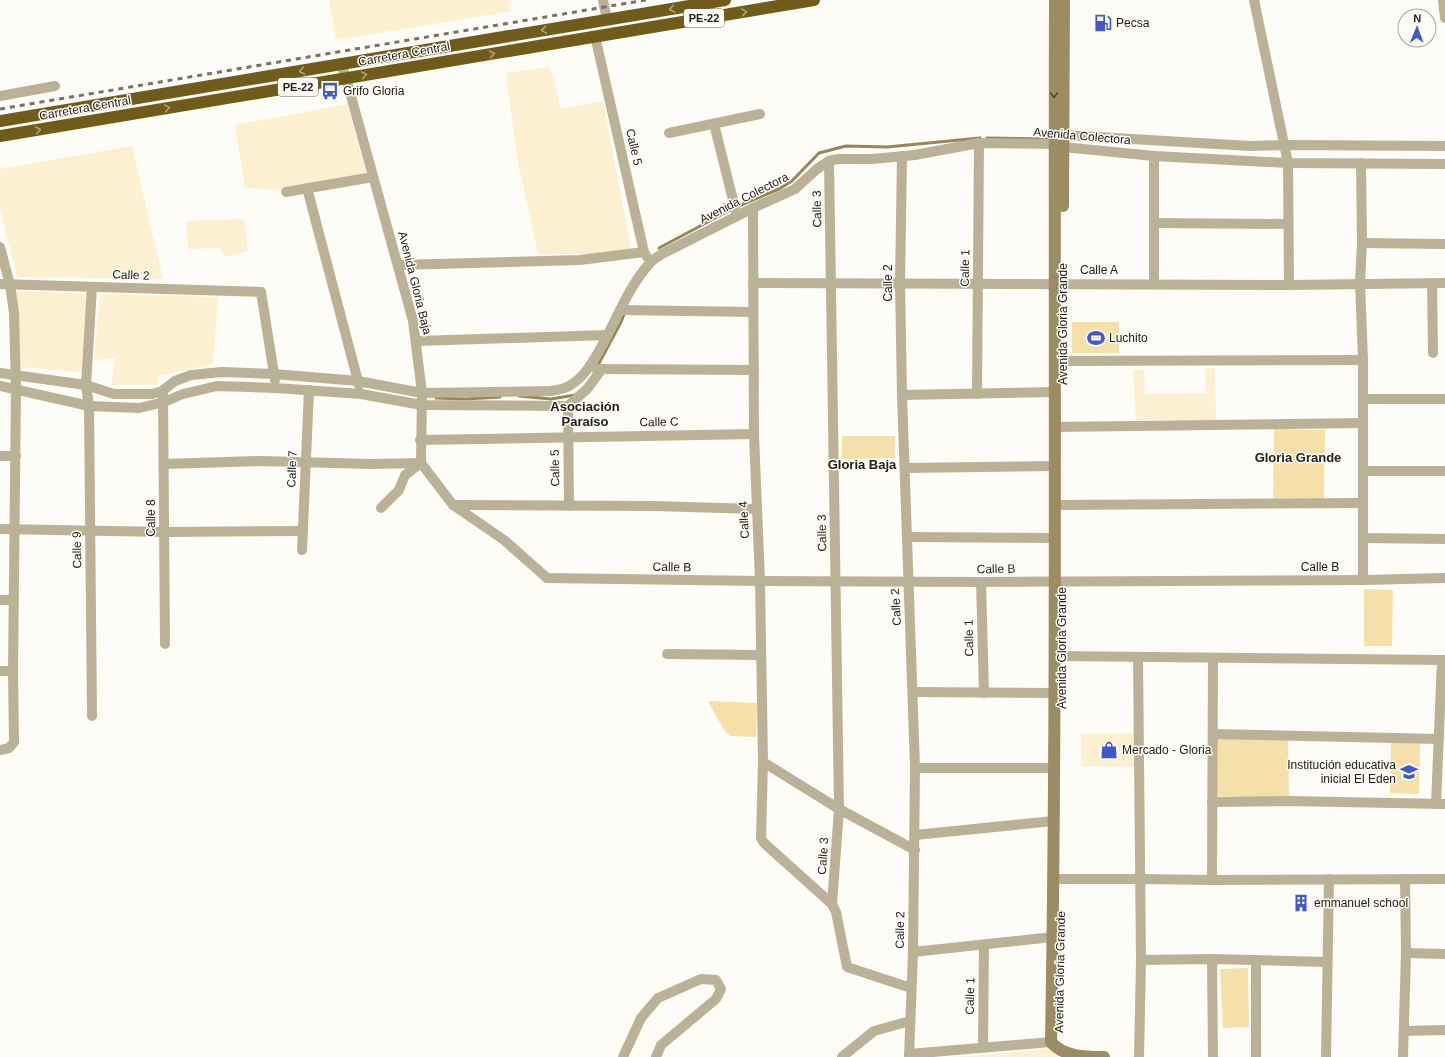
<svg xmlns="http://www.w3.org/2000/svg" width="1445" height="1057" font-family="Helvetica,sans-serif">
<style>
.built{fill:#fcf0d0}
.green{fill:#f5e0aa}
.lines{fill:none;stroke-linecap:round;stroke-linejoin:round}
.stream{stroke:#978657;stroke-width:3}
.street{stroke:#bbb196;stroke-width:10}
.secondary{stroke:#9b8c64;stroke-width:12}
.highway{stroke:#715b1a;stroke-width:12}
.rail{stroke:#74726a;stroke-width:3;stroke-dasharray:5 5;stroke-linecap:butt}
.oneway{stroke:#b0a37d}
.oneway2{stroke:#4e4632}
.labels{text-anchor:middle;stroke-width:3;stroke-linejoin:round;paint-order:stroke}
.shield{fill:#fdfcf7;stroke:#65625a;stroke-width:1}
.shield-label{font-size:11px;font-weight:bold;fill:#242017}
.poi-label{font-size:12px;fill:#242017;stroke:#fdfcf7;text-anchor:start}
.street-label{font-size:12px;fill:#242017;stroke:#fdfcf7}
.neighbourhood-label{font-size:13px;font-weight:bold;fill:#242017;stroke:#fdfcf7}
</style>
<rect width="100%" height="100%" fill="#fdfcf7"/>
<g class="built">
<polygon points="329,0 509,0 511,11 336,40"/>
<polygon points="550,67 561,109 603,101 632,254 538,254 517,157 506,73"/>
<polygon points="347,104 367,177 276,190 245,188 235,125"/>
<polygon points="132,146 163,279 17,277 0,210 0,169"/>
<polygon points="244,219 248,251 224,257 221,248 188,249 186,221"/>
<polygon points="15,291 91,294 85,373 21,367"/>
<polygon points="100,294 218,297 213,364 158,376 157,385 111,385 115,358 94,360"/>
<polygon points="1205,368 1215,368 1216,420 1136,420 1133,370 1144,370 1145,394 1206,393"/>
<polygon points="1137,733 1137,767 1081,766 1081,734"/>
<polygon points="1051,1049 1054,1054 1058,1057 954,1057"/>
</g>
<g class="green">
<rect x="1072" y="322" width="47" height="31"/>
<polygon points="1274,429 1325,430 1324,499 1273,498"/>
<polygon points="842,436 895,436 895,458 842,459"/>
<polygon points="1364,589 1393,590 1392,646 1364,646"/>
<polygon points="708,701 757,703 756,737 730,736 724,730"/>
<polygon points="1215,737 1288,738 1289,798 1215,796"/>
<polygon points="1391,742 1420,743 1419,794 1390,793"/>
<polygon points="1248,968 1249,1027 1223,1028 1220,969"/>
</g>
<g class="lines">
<g class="stream">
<polyline points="987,138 1052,139"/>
<polyline points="659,248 734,208 779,189 792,181 819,153 846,146 887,147 980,138"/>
<polyline points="597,367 621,322 625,312"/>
<polyline points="519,396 551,399 575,395"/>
<polyline points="436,398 466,399 500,397"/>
</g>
<g class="street">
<polyline points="603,0 607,20"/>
<polyline points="1254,0 1288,163 1289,285"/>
<polyline points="1443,0 1445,18"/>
<polyline points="595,36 644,252 647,257"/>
<polyline points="341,64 346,78 413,321 422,393 421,463 453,505 504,540 547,578 760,581 981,582 1363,580 1445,578"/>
<polyline points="0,96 55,86"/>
<polyline points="714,124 737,216"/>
<polyline points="669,133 760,114"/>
<polyline points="1064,135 1250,146 1284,145 1445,146"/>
<polyline points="902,156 900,284 902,395 915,768 913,952 909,1057"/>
<polyline points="1154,156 1154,284"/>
<polyline points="829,161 839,809 832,904"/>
<polyline points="1361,163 1362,243 1360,283 1363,360 1363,580"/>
<polyline points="307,188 359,385"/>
<polyline points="286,192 373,177"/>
<polyline points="753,208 754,435 760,581 763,762 761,838 764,843 832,904 836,912 847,967 911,988"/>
<polyline points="1154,223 1288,224"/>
<polyline points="1362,243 1445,244"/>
<polyline points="0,247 10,285 14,313 16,389 13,671 14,742 9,748 0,750"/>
<polyline points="398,265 580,260 644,252"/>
<polyline points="753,283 1289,285 1445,283"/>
<polyline points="1432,283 1433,353"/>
<polyline points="0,284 261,292 275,380"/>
<polyline points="620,310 753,312"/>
<polyline points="417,341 608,335"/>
<polyline points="1062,361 1363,360"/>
<polyline points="596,369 754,370"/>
<path d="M0,373L86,385L114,394H152L162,391L175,381L191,375L222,372L274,374L358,381L422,393L551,391C557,390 564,389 569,386C583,378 591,365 599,351C616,322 627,288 650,263C653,259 658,257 662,254L753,208L795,189L817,169L829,161L838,159H872L915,155L979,143L1054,144L1063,147L1154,156L1288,163L1445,164"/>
<polyline points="0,386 89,406 139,408 164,402 183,394 217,386 276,388 361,394 422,405 568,406 587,389 602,369"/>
<polyline points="977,394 979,143"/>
<polyline points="163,395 165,644"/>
<polyline points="902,395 1054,392"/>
<polyline points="1363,399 1445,399"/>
<polyline points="568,406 569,506"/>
<polyline points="1054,427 1363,423"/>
<polyline points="420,440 754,434"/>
<polyline points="0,456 16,456"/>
<polyline points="164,464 260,461 371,464 421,463"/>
<polyline points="905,468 1054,466"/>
<polyline points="1363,471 1445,471"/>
<polyline points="453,505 654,506 756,509"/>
<polyline points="1062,505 1363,503"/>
<polyline points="381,508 399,490 405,475 421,463"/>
<polyline points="0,529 165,532 303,531"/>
<polyline points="907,537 1055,538"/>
<polyline points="1363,538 1445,539"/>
<polyline points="302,550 309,390"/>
<polyline points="981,582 984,693"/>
<polyline points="0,600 14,600"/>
<polyline points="667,654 760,655"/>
<polyline points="1055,656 1445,660"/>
<polyline points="1138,657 1141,960 1139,1057"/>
<polyline points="0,671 13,671"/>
<polyline points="913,692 1055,693"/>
<polyline points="92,716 89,406 86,385 92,287"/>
<polyline points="1213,734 1439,739"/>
<polyline points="763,762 839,809 915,850"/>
<polyline points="915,768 1055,768"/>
<polyline points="1212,802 1287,801 1445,804"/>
<polyline points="1436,804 1442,660"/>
<polyline points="915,835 1054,821"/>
<polyline points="1053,879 1140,879 1212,880 1445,879"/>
<polyline points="1212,880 1213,658"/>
<polyline points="913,952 1053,937 1060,937"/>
<polyline points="1406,953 1445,954"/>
<polyline points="1212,959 1213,1057"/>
<polyline points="1141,960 1212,959 1327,962"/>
<polyline points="1256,960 1256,1057"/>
<polyline points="1404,1031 1445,1030"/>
<polyline points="983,1047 984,945"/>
<polyline points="909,1054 1051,1042"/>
<polyline points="623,1057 641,1018 658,998 701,979 716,980 721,989 716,999 661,1045 656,1057"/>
<polyline points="842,1057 874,1031 910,1021"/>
<polyline points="1326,1057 1329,879"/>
<polyline points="1403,1057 1406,953 1405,879"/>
</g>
<g class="secondary">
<path d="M1055,0C1054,347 1057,694 1051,1042C1064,1057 1084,1057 1104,1057"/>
<polyline points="1063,206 1064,0"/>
</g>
<g class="highway">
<polyline points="0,121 725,0"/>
<polyline points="0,136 814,0"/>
</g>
<polyline class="rail" points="0,109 646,0"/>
</g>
<defs><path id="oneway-chevron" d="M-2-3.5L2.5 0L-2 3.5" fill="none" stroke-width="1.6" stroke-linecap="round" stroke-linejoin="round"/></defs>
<g class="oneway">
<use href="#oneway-chevron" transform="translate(672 9) rotate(170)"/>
<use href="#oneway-chevron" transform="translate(744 12) rotate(-9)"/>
<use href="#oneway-chevron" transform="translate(544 30) rotate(171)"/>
<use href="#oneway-chevron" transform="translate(492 54) rotate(-10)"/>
<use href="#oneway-chevron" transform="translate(302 71) rotate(170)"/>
<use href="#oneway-chevron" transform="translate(364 75) rotate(-10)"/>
<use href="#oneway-chevron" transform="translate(167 108) rotate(-10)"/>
<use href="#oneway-chevron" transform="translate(38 130) rotate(-10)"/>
</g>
<use class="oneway2" href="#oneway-chevron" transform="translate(1054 95) rotate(90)"/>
<defs>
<g id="fuel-bare" transform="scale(1.38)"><path d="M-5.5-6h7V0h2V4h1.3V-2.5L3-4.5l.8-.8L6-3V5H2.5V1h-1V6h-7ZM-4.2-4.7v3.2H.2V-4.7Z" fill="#4058cb" stroke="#fdfcf7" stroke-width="2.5" paint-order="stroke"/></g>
<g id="bus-bare" transform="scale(1.38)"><path d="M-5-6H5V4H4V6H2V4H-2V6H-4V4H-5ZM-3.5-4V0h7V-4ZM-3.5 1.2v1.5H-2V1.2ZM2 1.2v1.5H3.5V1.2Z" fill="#4058cb" stroke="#fdfcf7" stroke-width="2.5" paint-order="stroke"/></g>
<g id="stadium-bare" transform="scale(1.38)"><path d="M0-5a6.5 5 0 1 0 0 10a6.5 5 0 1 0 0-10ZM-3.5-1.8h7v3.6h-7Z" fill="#4058cb" stroke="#fdfcf7" stroke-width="2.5" paint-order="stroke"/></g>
<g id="shop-bare" transform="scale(1.38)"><path d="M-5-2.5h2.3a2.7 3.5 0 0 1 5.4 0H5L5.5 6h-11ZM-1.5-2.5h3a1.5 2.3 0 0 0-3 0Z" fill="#4058cb" stroke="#fdfcf7" stroke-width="2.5" paint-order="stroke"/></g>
<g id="school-bare" transform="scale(1.38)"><path d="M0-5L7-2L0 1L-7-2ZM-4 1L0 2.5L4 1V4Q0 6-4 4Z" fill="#4058cb" stroke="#fdfcf7" stroke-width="2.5" paint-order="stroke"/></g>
<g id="building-bare" transform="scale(1.38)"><path d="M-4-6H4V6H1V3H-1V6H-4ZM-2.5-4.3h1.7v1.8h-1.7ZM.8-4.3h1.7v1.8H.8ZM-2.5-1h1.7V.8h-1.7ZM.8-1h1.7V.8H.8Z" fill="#4058cb" stroke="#fdfcf7" stroke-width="2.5" paint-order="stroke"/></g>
</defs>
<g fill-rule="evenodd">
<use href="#fuel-bare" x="1103" y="23"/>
<use href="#bus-bare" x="330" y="91"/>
<use href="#stadium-bare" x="1096" y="338"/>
<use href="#shop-bare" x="1109" y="750"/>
<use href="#school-bare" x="1409" y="772"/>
<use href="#building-bare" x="1301" y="903"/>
</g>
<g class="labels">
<g class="shield">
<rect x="684" y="9" width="40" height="18" rx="3"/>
<rect x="278" y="78" width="40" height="18" rx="3"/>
</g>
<g class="shield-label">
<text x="704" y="22">PE-22</text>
<text x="298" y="91">PE-22</text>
</g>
<g class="poi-label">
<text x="1116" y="27">Pecsa</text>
<text x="343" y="95">Grifo Gloria</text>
<text x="1109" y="342">Luchito</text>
<text x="1122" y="754">Mercado - Gloria</text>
<text x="1396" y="769" text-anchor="end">Institución educativa<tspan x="1396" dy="14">inicial El Eden</tspan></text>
<text x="1314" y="907">emmanuel school</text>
</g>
<g class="street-label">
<text transform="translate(404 54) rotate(-10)" y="4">Carretera Central</text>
<text transform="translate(85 108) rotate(-10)" y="4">Carretera Central</text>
<text transform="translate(1082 136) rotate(5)" y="4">Avenida Colectora</text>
<text transform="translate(634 147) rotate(77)" y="4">Calle 5</text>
<text transform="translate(744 198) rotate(-27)" y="4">Avenida Colectora</text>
<text transform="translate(817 209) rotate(-91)" y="4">Calle 3</text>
<text transform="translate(965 268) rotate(-89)" y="4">Calle 1</text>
<text x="1099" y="274">Calle A</text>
<text transform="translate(131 275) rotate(2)" y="4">Calle 2</text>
<text transform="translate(415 283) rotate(76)" y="4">Avenida Gloria Baja</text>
<text transform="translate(888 283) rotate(-90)" y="4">Calle 2</text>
<text transform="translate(1063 324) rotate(-90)" y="4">Avenida Gloria Grande</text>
<text transform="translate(659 422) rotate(-1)" y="4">Calle C</text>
<text transform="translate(555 468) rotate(-91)" y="4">Calle 5</text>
<text transform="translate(292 469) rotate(-88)" y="4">Calle 7</text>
<text transform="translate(151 518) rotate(-90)" y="4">Calle 8</text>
<text transform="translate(744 520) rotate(-93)" y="4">Calle 4</text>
<text transform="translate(822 533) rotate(-91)" y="4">Calle 3</text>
<text transform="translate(77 550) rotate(-91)" y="4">Calle 9</text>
<text transform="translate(672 567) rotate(1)" y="4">Calle B</text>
<text x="1320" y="571">Calle B</text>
<text transform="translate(996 569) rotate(-1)" y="4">Calle B</text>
<text transform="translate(896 607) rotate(-93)" y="4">Calle 2</text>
<text transform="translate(969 638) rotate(-91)" y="4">Calle 1</text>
<text transform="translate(1062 648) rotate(-90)" y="4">Avenida Gloria Grande</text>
<text transform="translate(823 856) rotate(-86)" y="4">Calle 3</text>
<text transform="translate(900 930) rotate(-89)" y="4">Calle 2</text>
<text transform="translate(1060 972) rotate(-89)" y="4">Avenida Gloria Grande</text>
<text transform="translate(970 996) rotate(-89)" y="4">Calle 1</text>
</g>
<g class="neighbourhood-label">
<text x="585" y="411">Asociación<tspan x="585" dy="15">Paraíso</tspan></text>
<text x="1298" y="462">Gloria Grande</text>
<text x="862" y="469">Gloria Baja</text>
</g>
</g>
<g transform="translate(1417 28) rotate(1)"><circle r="19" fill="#fdfcf7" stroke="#a6a49d"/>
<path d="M0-3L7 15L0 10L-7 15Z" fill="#4058cb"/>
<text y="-6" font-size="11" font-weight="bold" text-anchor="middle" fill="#242017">N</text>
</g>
</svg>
